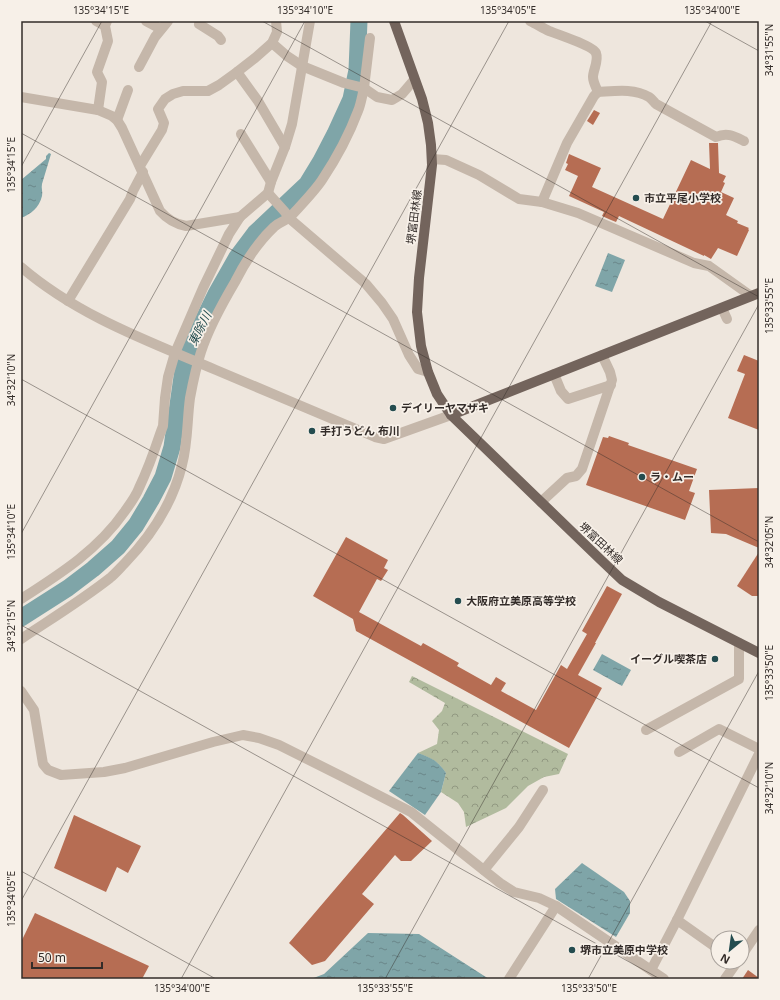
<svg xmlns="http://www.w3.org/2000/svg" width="780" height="1000" font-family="'Noto Sans','Noto Sans JP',sans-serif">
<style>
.forest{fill:url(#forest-crowns)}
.water{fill:url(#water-ripples)}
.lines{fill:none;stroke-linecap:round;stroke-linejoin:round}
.river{stroke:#7fa5a8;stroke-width:17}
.building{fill:#b66d53}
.minor{stroke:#c5b7aa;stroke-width:10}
.major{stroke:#73645c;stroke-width:10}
.ticks{fill:none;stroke:#332c29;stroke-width:1;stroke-opacity:0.45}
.poi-dot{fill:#244c4f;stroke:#f7f0e8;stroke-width:1.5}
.labels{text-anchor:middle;stroke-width:3.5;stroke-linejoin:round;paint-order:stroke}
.poi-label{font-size:11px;font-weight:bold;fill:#332c29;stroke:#f7f0e8;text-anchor:start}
.street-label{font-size:11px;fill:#332c29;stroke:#f7f0e8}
.water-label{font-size:12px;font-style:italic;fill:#244c4f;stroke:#f7f0e8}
.neatline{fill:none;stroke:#332c29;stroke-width:1.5}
.ticks-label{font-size:10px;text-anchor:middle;fill:#332c29}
</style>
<defs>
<pattern id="forest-crowns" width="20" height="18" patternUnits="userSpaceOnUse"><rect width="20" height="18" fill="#b1bb9e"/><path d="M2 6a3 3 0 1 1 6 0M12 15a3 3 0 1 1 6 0" fill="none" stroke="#919881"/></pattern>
<pattern id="water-ripples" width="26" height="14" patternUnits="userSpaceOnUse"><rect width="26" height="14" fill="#7fa5a8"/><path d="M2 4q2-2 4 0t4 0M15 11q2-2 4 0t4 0" fill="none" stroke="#698789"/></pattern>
</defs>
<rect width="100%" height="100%" fill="#eee6dd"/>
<path class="forest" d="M412,676L568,754L559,774L544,777L528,786L506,808L466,827L464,812L458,803L441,792L446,773C437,760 432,759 418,753L437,744L439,730L432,721L442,711L445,703L409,682Z"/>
<g class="water">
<path d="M49,153L51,154C48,164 45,174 42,184C41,188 43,192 42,196C39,208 31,214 21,218V180L46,159V156Z"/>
<polygon points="608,253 625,260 612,292 595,286"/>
<polygon points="602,654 631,670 622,686 593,670"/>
<path d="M418,753C432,758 438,761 446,773L441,792L425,815L389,791Z"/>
<polygon points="582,863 624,892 630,901 630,913 616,937 556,899 555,889"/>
<polygon points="368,933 419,934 489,979 311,979 324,974"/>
</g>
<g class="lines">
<polyline class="river" points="21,618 68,588 93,569 118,547 136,525 151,500 163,477 172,447 183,370 190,347 216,294 237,257 255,233 307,184 321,161 335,134 351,99 357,70 359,21"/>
</g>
<g class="building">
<polygon points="594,110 600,113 593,125 587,121"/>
<polygon points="709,143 718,143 719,173 726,176 723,182 725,183 721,192 734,198 726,215 738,221 737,223 749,228 748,229 749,230 737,256 718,248 711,259 704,255 704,256 619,216 616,222 611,220 602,216 604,212 569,196 578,176 565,170 568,164 566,163 569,154 601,168 592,187 663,219 691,160 710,169"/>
<polygon points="744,355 759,361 759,430 728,418 745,374 737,371"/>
<polygon points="609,436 629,443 628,445 697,469 689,491 695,493 685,520 586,485 603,437 608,438"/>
<polygon points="759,488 759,548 726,534 711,533 709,490"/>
<polygon points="346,537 388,560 384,568 388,570 381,581 377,579 359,612 421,646 423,643 459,663 457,666 491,685 496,677 506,683 501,691 536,710 561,665 567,669 587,634 582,631 607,586 622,594 595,643 596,643 578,675 602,688 569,748 356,631 353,619 313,596"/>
<polygon points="759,552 759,596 752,596 737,586"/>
<polygon points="400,813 403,815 432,841 411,861 401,861 395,855 362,894 374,904 325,961 312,965 289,943"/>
<polygon points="74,815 141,846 128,873 117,867 106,892 54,868"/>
<polygon points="35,913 149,966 142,979 21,979 21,942"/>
<polygon points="748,970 759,978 759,979 742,979"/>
</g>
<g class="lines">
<g class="minor">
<polyline points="96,21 105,26"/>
<polyline points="146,21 161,29"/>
<polyline points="200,21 199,24 218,36 221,40"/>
<path d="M530,21C536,24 543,28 549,31C557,34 593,46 596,53C599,61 593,70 593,77C593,82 596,87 598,92"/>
<polyline points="272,43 287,56 302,66 344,83 364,88 370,38"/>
<polyline points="139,67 155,37 168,21"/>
<polyline points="237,72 258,101 285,147"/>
<path d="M21,97L98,110L112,116L117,120L122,128L160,211C168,220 175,224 186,226L240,217"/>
<polyline points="98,110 102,82 97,72 108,41 105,26 107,21"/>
<polyline points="117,120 128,90"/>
<polyline points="241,134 271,182"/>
<polyline points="432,159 446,160 479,175 519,199 542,202 578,213 694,263 709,266 751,296"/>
<polyline points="140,166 162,130 164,123 158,109 165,99 173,94 183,91 208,91 219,85 237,72 255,58 272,43 277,32 276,21"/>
<polyline points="268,193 285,212 289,218 366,284 382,303 393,319 409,355 418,369 428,372"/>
<path d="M542,202L567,143L594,96L598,92C615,91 634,88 649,97C652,99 654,102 656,104L716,137C727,132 734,136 744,141"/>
<path d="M21,267C78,316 148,341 216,370C269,392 322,415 375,437L384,439L451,415"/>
<polyline points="68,301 130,199 133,191 143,172"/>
<polyline points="722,308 727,319"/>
<polyline points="554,374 561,391 568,399 611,385"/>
<polyline points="541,502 567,478 576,476 582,469 612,380 610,372 602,355"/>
<path d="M21,599C60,574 98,550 125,511C130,504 136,496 139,488C147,471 154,452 160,434L163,426L165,398L168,377L175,353L203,288L229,234L240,217L268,193L271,182L285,147L292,124L310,21"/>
<path d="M21,639C51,619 82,600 110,578C116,573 120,568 125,563C151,536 173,502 182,465C188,443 187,420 190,398C193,382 196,367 201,352C209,327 222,304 235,282C245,262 258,242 274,227C279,222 286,221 291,216C301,205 314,192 322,180C336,159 349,135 358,111C361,104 362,96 364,88L377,97L392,100L402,94L414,80"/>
<polyline points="21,691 34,710 43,764 48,770 61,775 104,772 125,768 213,742 243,735 259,738 279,745 341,776 411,812 456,848 500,883 514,892 539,898 556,906 664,979"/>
<polyline points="646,730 739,679 739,643"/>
<polyline points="679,752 719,729 759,749"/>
<polyline points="484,870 519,827 543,790"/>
<polyline points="677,920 718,949"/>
<polyline points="742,955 759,930"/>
<polyline points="651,970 677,920 759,754"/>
<polyline points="509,979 556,906"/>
<polyline points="725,979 737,962"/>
</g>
<g class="major">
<polyline points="394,21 422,99 428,123 431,145 432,165 419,278 417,312 421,346 428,372 437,394 451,415 601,560 622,580 659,602 759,653"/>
<polyline points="451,415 759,293"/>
</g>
</g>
<path class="ticks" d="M262,21L759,297M705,21L759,51M21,133L759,542M21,167L102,21M21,379L759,788M21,534L305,21M21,625L660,979M21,871L216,979M21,901L509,21M181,979L712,21M385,979L759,304M588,979L759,671"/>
<g class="poi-dot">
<circle cx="636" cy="198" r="4"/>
<circle cx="393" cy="408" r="4"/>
<circle cx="312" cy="431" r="4"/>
<circle cx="642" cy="477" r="4"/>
<circle cx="458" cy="601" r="4"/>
<circle cx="715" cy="659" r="4"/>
<circle cx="572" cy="950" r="4"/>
</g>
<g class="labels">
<g class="poi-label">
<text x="644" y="202">市立平尾小学校</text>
<text x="401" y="412">デイリーヤマザキ</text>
<text x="320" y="435">手打うどん 布川</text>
<text x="650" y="481">ラ・ムー</text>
<text x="466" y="605">大阪府立美原高等学校</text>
<text x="707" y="663" text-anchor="end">イーグル喫茶店</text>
<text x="580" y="954">堺市立美原中学校</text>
</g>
<g class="street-label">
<text transform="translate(414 217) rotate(-83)" y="4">堺富田林線</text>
<text transform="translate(601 543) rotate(43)" y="4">堺富田林線</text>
</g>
<g class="water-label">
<text transform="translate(200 329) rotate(-63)" y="4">東除川</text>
</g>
</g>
<rect width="780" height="1000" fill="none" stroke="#f7f0e8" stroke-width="44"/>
<g transform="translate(730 950) rotate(209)"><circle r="19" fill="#f7f0e8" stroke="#a9a29c"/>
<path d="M0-3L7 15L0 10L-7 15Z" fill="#244c4f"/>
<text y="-6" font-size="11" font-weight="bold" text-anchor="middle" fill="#332c29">N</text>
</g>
<path d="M32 962v6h70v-6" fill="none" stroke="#332c29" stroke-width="2"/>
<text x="38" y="962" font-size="12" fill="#332c29" stroke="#f7f0e8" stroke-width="3" paint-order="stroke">50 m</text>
<rect x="22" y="22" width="736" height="956" class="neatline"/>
<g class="ticks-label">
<text x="101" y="14">135°34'15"E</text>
<text x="305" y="14">135°34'10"E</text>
<text x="508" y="14">135°34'05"E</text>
<text x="712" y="14">135°34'00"E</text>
<text transform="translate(769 50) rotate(-90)" y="4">34°31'55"N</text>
<text transform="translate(11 165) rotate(-90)" y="4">135°34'15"E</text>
<text transform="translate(769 306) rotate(-90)" y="4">135°33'55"E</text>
<text transform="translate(11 380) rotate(-90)" y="4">34°32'10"N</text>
<text transform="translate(11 532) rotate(-90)" y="4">135°34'10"E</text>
<text transform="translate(769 542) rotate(-90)" y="4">34°32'05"N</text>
<text transform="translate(11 626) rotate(-90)" y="4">34°32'15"N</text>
<text transform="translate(769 673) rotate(-90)" y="4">135°33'50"E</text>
<text transform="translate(769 788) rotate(-90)" y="4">34°32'10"N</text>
<text transform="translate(11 899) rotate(-90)" y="4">135°34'05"E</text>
<text x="182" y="992">135°34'00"E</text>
<text x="385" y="992">135°33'55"E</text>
<text x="589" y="992">135°33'50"E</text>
</g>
</svg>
